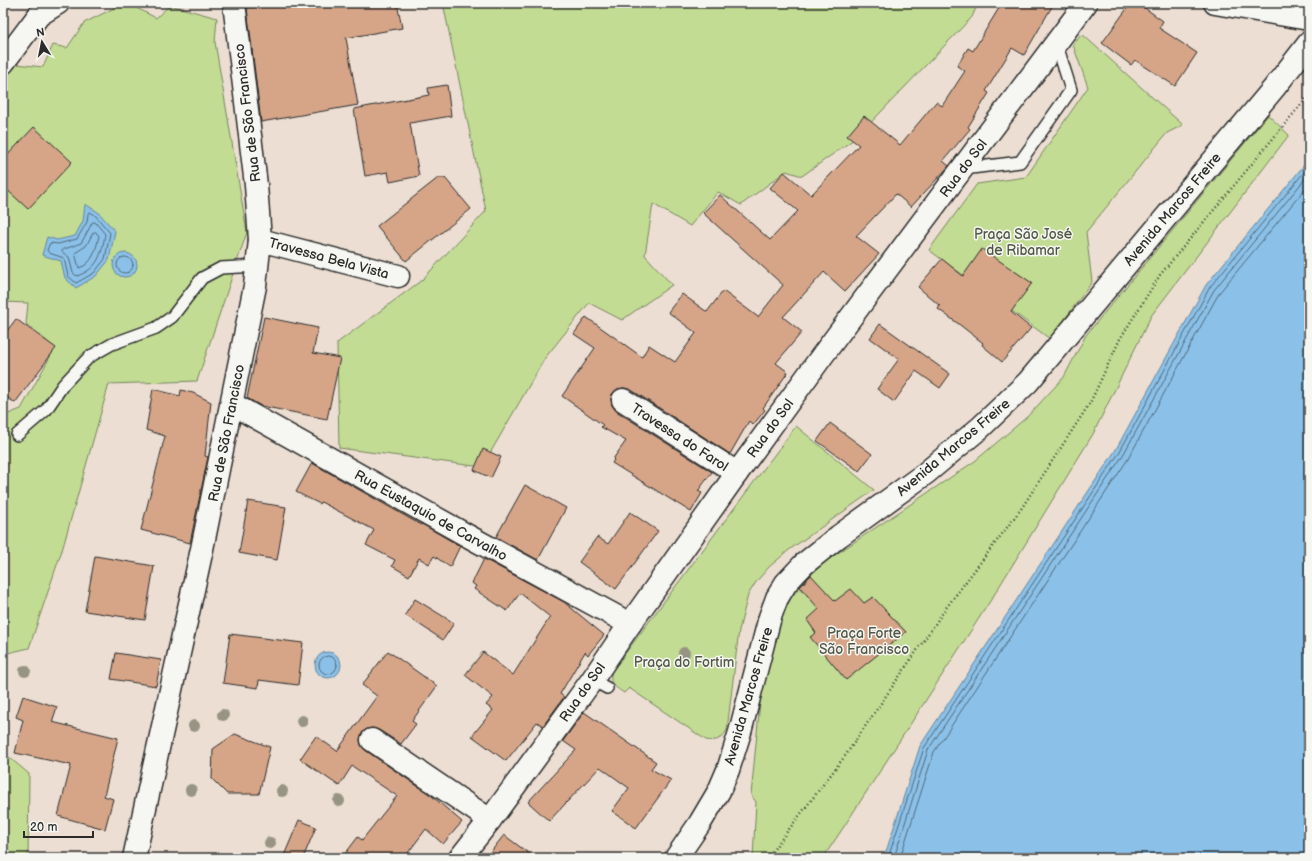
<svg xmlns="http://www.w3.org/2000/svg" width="1312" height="861" font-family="'Balsamiq Sans',sans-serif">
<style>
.green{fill:#c2dc93;stroke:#76845f}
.water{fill:#8bc1e9;stroke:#65859d}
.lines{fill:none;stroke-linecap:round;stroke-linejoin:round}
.shore{stroke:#516777;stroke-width:1}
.building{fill:#d6a588;stroke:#2b2b2b}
.lane-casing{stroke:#2b2b2b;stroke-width:14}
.street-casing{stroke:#2b2b2b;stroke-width:25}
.primary-casing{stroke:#2b2b2b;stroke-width:25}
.path{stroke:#2b2b2b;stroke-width:2.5;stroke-dasharray:1 3;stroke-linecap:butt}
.lane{stroke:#f6f6f2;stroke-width:11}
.street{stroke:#f6f6f2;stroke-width:22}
.primary{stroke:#f6f6f2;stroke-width:22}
.tree{fill:#979484}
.labels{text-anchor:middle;stroke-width:3;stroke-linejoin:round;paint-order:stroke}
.street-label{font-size:14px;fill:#2b2b2b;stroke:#f6f6f2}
.park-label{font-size:14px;fill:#515745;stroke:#f6f6f2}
</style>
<rect width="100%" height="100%" fill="#ecded2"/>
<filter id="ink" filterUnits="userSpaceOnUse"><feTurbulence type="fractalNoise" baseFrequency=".025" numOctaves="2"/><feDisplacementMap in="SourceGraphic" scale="8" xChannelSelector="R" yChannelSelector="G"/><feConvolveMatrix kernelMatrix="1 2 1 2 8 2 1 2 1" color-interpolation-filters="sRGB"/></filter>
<g filter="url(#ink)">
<g class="green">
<polygon points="443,3 978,3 972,17 857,137 802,176 786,171 741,205 718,192 690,226 653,204 645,255 672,285 622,320 589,303 545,358 482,467 339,448 337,343 422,280 486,211"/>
<polygon points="129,4 156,18 170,5 217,18 215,42 247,232 197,381 109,384 63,547 29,648 3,654 3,416 21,409 55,348 26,324 28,303 3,302 3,69 7,63 43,67 53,45 67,48 84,23 116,7"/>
<polygon points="1082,34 1183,125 1167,133 1086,232 1092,282 1050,339 929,250 977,184 1026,177 1088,87 1073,45"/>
<polygon points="1268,115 1289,135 1151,316 1093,434 994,595 845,825 823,858 753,858 756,802 751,795 762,682 774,633 791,598 805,580 826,561 975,461 1028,416 1064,377 1086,335"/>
<path d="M796,426L874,490L789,550L769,567L756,582L748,595L739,630L727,730C722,739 716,742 706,740L629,688L624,693C614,686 608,684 612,671Z"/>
<polygon points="3,752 29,774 28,858 3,858"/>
</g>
<g class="water">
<polygon points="1309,159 1309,858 884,858 920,746 1115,451 1206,285"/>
<polygon points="85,204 98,212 115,231 109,260 96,276 76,288 65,278 61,261 42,255 47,237 57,240 75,236 83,221"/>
<circle cx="125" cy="265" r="12"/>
<circle cx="328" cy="665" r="13"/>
</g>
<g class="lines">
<g class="shore">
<polygon points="90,212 95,215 110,233 105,259 94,273 76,283 68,276 64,258 49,253 47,250 50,243 58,244 77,239 87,222 88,214"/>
<path d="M93,222H95L105,234C102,254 98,269 77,276L73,273L69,257L62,252V250L81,243Z"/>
<path d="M96,232L99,236C96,249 93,264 79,268L75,253L86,246L93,233Z"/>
<circle cx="125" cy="265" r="8"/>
<circle cx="328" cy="665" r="9"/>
<polyline points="888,858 924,748 1119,453 1210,287 1309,166"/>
<polyline points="894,858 928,750 1123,455 1214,290 1309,174"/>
<polyline points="900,858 934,752 1128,459 1219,293 1309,184"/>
</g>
</g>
<g class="building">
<polygon points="261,3 397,3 402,28 346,38 358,105 261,122 247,8 261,6"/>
<polygon points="1002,3 1054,3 1024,55 1012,48 986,91 989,93 968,127 970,129 943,161 949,166 911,207 896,194 856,236 879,254 845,291 824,272 783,317 802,332 776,363 788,372 763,408 765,410 753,425 749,421 730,454 630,389 624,388 618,389 612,394 611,399 612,405 616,411 712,472 698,491 702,493 691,512 612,463 614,460 613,459 626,441 601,427 603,425 562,396 595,348 574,334 586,317 642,357 649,345 675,362 696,333 668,312 682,294 707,312 723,291 758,317 783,285 703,213 720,195 770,240 798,211 770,188 784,172 811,195 859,145 847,136 864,116 900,145 936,102 942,106 965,71 957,66 968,48 973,51"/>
<polygon points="1131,3 1138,3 1163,21 1159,28 1197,53 1175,86 1135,60 1131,65 1102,43"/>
<polygon points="447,85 451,116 410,123 419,176 390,182 388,172 365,176 354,109 429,95 428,88"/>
<polygon points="34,127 72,162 28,209 3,186 3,160"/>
<polygon points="438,178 445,178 471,209 406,261 377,226"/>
<polygon points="982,249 1032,283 1011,312 1031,328 1002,362 982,345 983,343 960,325 938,309 940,306 918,287 942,259 963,276"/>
<polygon points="264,317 318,328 313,353 340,358 327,419 261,406 247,398"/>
<polygon points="16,319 56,348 15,403 3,394 3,336"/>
<polygon points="880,324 950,374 940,388 916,371 894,402 877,389 899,359 870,338"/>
<polygon points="153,389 180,396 181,390 193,393 211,402 205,456 208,457 190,543 141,530 165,436 146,430"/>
<polygon points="830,423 872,454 859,471 817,441"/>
<polygon points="483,449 501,457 491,478 474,470"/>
<polygon points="312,463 421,525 422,524 460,546 450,567 434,556 429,564 419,558 409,576 392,566 395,560 366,545 374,530 321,502 320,504 296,492"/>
<polygon points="525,485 566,508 538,560 496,537"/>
<polygon points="248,501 286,507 277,560 239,553"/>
<polygon points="630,512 658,531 616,589 579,562 597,537 608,544"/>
<polygon points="95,556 154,566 145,620 85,611"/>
<polygon points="484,559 564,602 604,635 588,655 585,652 560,694 564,697 543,726 537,722 506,761 472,736 493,710 486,705 493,697 465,675 483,652 513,675 550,617 520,593 507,611 474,589 476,586 472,583"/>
<polygon points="811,575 835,601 851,589 864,603 873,597 906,632 846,680 810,637 816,633 807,620 819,609 800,587"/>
<polygon points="415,599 454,623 443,640 405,615"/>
<polygon points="230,634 303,643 298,685 259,680 258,688 223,683"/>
<polygon points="388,651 437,686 412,721 416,724 401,744 379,730 373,728 367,729 362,733 360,739 361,745 365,750 432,796 462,822 443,844 426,829 404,858 342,858 358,837 362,840 397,796 352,766 339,786 300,759 316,736 337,751 377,696 362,685"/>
<polygon points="116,653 161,660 156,686 111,679"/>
<polygon points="23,696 57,707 52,722 118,738 104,796 113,799 105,829 58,816 71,765 15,753 23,720 16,717"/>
<polygon points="584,712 656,762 651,769 671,780 636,828 612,811 629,788 600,767 549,821 528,802 576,750 563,741"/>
<polygon points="235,734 270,747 259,794 227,794 212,779 213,749"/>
<polygon points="299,820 316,827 303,858 283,858"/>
<polygon points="504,835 535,858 486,858"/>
</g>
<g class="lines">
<g class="lane-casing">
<g id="lane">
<polyline points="963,169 1020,162 1071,90 1056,42"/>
<polyline points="17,435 46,410 63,385 89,357 112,344 156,328 172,317 202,278 221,268 258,266"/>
<polyline points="592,680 607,688"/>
</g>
</g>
<g class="street-casing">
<g id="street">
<polyline points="1215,3 1309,19"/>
<polyline points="3,63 39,15 58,3"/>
<polyline points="260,240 398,276"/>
<polyline points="623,400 737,473"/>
<polyline points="232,404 468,536 630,624"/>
<polyline points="372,740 490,820"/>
<polyline points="134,858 202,549 255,286 260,240 256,185 234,3"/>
</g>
</g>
<g class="primary-casing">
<g id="primary">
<polyline points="460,858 490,820 592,680 630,624 737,473 822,356 1086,3"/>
<polyline points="676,858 700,823 719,791 728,770 740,732 770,617 777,598 786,583 804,564 839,536 926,473 981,427 1028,382 1274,88 1309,43"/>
</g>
</g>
<polyline class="path" points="767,858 845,756 946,608 1021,509 1090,403 1120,339 1160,275 1309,95"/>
<use href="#lane" class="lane"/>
<use href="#street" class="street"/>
<use href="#primary" class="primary"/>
</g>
<g class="tree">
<circle cx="684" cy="653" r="6"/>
<circle cx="25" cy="671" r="6"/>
<circle cx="223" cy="715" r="6"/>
<circle cx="302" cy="721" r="6"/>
<circle cx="194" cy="726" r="6"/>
<circle cx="191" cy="790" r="6"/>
<circle cx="282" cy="791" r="6"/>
<circle cx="339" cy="801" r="6"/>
<circle cx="270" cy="843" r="6"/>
</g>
</g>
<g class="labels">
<g class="street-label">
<text transform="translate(247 113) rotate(-97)" y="5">Rua de São Francisco</text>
<text transform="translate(963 168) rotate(-53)" y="5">Rua do Sol</text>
<text transform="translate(1172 209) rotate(-50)" y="5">Avenida Marcos Freire</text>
<text transform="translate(329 258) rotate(15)" y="5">Travessa Bela Vista</text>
<text transform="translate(770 428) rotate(-54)" y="5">Rua do Sol</text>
<text transform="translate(226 433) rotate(-79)" y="5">Rua de São Francisco</text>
<text transform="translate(680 437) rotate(33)" y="5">Travessa do Farol</text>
<text transform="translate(953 447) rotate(-40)" y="5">Avenida Marcos Freire</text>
<text transform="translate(431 515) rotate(29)" y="5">Rua Eustaquio de Carvalho</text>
<text transform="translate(582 692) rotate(-55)" y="5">Rua do Sol</text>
<text transform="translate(748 696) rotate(-74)" y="5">Avenida Marcos Freire</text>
</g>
<g class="park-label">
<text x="1023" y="239">Praça São José<tspan x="1023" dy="16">de Ribamar</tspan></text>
<text x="864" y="638">Praça Forte<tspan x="864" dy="16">São Francisco</tspan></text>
<text x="684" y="667">Praça do Fortim</text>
</g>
</g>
<rect width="1312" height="861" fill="none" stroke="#f6f6f2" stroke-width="16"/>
<rect x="8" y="8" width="1296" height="845" fill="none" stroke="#2b2b2b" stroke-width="1.5" filter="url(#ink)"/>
<g transform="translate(42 42) rotate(350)" stroke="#f6f6f2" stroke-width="3" paint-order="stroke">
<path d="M0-3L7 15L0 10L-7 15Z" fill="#2b2b2b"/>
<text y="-6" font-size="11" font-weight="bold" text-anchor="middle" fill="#2b2b2b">N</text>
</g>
<path d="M24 831v6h69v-6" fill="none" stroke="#2b2b2b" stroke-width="2"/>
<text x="30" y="831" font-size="12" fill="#2b2b2b" stroke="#f6f6f2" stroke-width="3" paint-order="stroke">20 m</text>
</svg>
